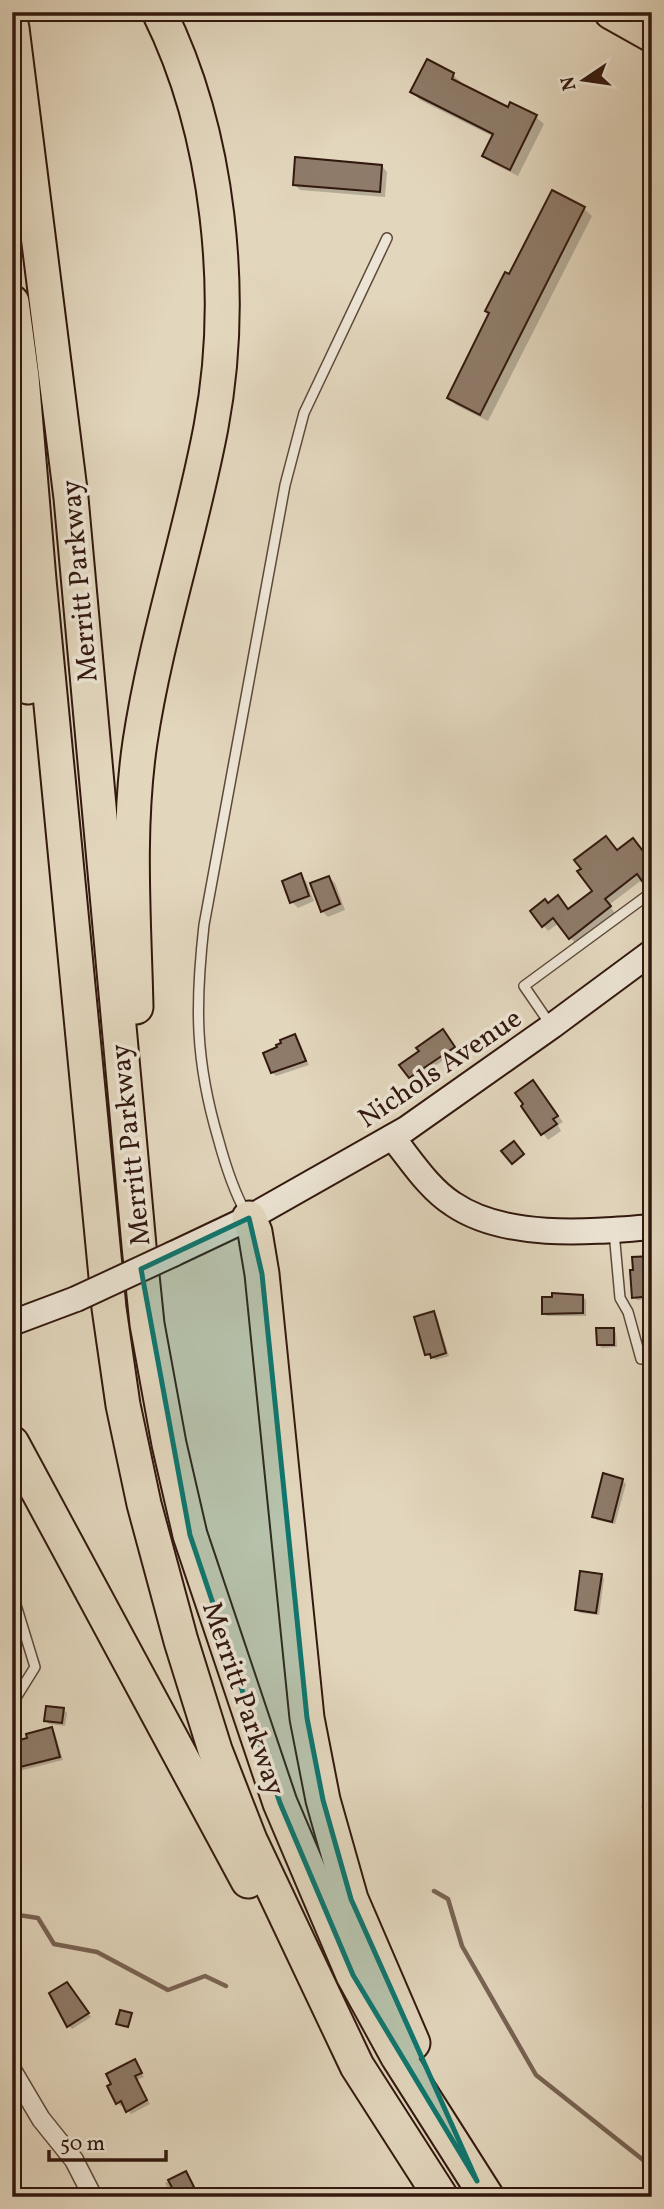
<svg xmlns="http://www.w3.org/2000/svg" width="664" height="2209" font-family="Vollkorn,serif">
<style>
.shadow{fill:#0003}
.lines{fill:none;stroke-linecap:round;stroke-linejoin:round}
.stream{stroke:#786354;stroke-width:4.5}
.building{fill:#8e7b69;stroke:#32180e;stroke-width:2}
.service-casing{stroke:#5e483a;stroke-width:12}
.minor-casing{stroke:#5e483a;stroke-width:21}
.secondary-casing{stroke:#32180e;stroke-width:28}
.motorway-casing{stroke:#32180e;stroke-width:37}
.service{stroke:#ece4d4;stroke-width:9}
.minor{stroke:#ece4d4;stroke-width:18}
.secondary{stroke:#ece4d4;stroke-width:24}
.motorway{stroke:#e2d6bd;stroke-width:33}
.secondary-bridge-casing{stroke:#32180e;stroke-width:28;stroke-linecap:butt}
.secondary-bridge{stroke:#ece4d4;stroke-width:24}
.marked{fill:#0f766e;fill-opacity:0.2;stroke:#0f766e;stroke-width:5;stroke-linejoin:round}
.labels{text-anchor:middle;stroke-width:7;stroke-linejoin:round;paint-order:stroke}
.street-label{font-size:28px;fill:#32180e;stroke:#ece4d4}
</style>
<rect width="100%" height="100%" fill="#e2d6bd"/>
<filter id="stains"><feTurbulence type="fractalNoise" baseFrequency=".00286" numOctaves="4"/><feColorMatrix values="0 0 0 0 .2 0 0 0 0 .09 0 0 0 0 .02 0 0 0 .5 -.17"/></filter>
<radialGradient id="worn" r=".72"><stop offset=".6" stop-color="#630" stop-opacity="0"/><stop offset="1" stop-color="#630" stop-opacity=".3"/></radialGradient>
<g class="shadow">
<polygon points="453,75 461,82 460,85 509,109 511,104 536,117 544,124 518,176 492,163 485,155 494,137 420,100 412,92"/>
<polygon points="382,166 387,172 385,197 300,190 294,184"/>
<polygon points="552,192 584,209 592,216 488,421 456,405 449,398"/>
<polygon points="618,852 652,864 652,882 649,885 643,879 609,905 615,913 575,943 559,923 548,931 543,925 548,905 569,911 594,891"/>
<polygon points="300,876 306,881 314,901 298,908 292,902"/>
<polygon points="329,878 335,883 345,910 328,917 322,911"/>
<polygon points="652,1030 652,1050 642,1037"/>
<polygon points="446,1035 457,1051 413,1081 410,1077"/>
<polygon points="295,1036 309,1065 276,1076 272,1072 279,1048"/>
<polygon points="533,1082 563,1122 558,1125 561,1131 548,1140 523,1107"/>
<polygon points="652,1258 652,1299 637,1300 634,1297"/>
<polygon points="582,1296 586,1300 586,1316 547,1316 544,1313"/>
<polygon points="433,1313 437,1317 449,1356 436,1360 427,1354"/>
<polygon points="613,1329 616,1333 617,1347 602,1348 599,1345"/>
<polygon points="652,1372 652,1395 649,1395 645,1392 643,1373"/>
<polygon points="622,1480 626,1484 615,1524 597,1520 594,1516"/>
<polygon points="601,1575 604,1579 599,1615 580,1613 576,1609"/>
<polygon points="64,1710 67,1713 65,1726 49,1724 46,1721"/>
<polygon points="52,1729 55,1733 63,1760 15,1772 16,1776 12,1777 12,1744"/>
<polygon points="646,1794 652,1796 652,1821 649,1818 650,1815 641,1807"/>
<polygon points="70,1988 91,2017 72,2029 69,2026"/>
<polygon points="134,2061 144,2077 137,2080 150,2104 131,2114 125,2105 121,2106 118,2103"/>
<polygon points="186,2173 199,2197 172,2197 165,2183"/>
</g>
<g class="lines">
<g class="stream">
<polyline points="434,1891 448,1899 462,1946 536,2075 652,2167"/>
<polyline points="12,1914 38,1918 54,1944 97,1952 168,1990 205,1976 226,1986"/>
</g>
</g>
<g class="building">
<polygon points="427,59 454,73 452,79 508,107 510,102 537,115 510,170 482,156 493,134 410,92"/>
<polygon points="295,157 382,165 380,192 293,185"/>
<polygon points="552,190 585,207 480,415 447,398 489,313 485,311 505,272 509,274"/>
<polygon points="606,836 617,850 633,838 652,863 652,873 642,881 637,874 605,899 611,906 569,939 553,918 542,927 530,911 545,899 548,903 558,895 568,909 592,891 577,871 581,869 574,860"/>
<polygon points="301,873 309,896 290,903 282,881"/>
<polygon points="329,876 340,904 321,912 310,883"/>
<polygon points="443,1029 455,1047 409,1078 399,1065 419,1051 416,1048"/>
<polygon points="295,1034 306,1061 271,1073 263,1053 277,1047 276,1045 281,1043 280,1040"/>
<polygon points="533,1080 558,1116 553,1119 557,1124 541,1135 521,1106 523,1104 515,1093"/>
<polygon points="514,1141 524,1154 512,1164 501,1151"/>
<polygon points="652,1256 652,1296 632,1298 630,1270 633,1270 632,1257"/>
<polygon points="552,1293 583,1295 583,1313 542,1314 542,1297 552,1297"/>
<polygon points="434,1311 446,1353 431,1358 430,1354 425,1355 414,1317"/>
<polygon points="596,1328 614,1328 614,1345 597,1345"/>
<polygon points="603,1473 623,1479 612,1522 592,1517"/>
<polygon points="580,1571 602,1574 596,1613 575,1610"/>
<polygon points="46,1706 64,1708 62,1723 44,1721"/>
<polygon points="52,1727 60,1757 12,1769 12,1742 27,1738 26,1734"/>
<polygon points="67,1982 89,2013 67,2027 49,1993"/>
<polygon points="120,2010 132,2013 128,2027 116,2024"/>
<polygon points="135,2059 142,2073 135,2076 147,2100 126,2112 121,2101 116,2104 107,2086 111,2084 106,2074"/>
<polygon points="186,2171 199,2197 177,2197 168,2180"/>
</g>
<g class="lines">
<g class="service-casing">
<g id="service">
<polyline points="550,1024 524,986 652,892"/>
<path d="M246,1213C233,1190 225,1164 218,1138C195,1060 195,1005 204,925L285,485L304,413L387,238"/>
<polyline points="614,1232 620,1298 628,1312 641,1359"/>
<polyline points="12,1592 35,1667 12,1704"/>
</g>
</g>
<g class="minor-casing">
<polyline id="minor" points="12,2070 41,2119 74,2160 93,2197"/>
</g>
<g class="secondary-casing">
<g id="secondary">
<path d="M392,1137C411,1160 428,1188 453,1204C506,1240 590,1232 652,1227"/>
<polyline points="173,1254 249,1218 406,1129 552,1026 652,952"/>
<polyline points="12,1323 76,1299"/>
</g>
</g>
<g class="motorway-casing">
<g id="motorway">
<polyline points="611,12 652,35"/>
<polyline points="12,28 71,498 139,1246 147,1324 169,1444 190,1535 280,1803 353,1975 398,2057 487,2197"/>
<polyline points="12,302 22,377 39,580 109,1308 123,1405 144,1504 181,1641 215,1750 250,1840 357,2066 441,2197"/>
<polyline points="12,586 28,687"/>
<path d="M136,1007C134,920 127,830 140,742C156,636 191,533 211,427C236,295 219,133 159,12"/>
<polyline points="249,1218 255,1232 262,1274 307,1718 323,1800 351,1899 413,2043"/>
<polyline points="12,1443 248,1881"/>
</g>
</g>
<use href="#service" class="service"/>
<use href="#minor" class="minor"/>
<use href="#secondary" class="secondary"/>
<use href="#motorway" class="motorway"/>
<g class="secondary-bridge-casing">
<polyline id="secondary-bridge" points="76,1299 173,1254"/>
</g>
<use href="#secondary-bridge" class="secondary-bridge"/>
</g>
<path class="marked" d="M249,1218L262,1274L307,1718L323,1800L351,1899L477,2181L353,1975L280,1803L190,1535L141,1269Z"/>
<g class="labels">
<g class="street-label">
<text transform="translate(78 581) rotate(-95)" y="10">Merritt Parkway</text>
<text transform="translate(439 1067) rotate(-34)" y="10">Nichols Avenue</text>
<text transform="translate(129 1145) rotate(-96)" y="10">Merritt Parkway</text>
<text transform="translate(245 1698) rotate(71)" y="10">Merritt Parkway</text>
</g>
</g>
<rect width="664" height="2209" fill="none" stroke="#e2d6bd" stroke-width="42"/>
<rect x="14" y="14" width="636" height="2181" fill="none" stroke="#32180e" stroke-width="3.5"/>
<rect x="21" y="21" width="622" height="2167" fill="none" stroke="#32180e" stroke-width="2"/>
<g transform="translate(584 80) rotate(257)" stroke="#ece4d4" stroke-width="5" paint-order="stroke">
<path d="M0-5L12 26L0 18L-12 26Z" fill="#32180e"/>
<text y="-10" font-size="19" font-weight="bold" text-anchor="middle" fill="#32180e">N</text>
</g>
<path d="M49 2150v10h117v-10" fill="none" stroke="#32180e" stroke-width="3.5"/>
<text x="60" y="2150" font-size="21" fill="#32180e" stroke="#ece4d4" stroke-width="5" paint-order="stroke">50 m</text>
<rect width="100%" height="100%" filter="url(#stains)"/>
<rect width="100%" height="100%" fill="url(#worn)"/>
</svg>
